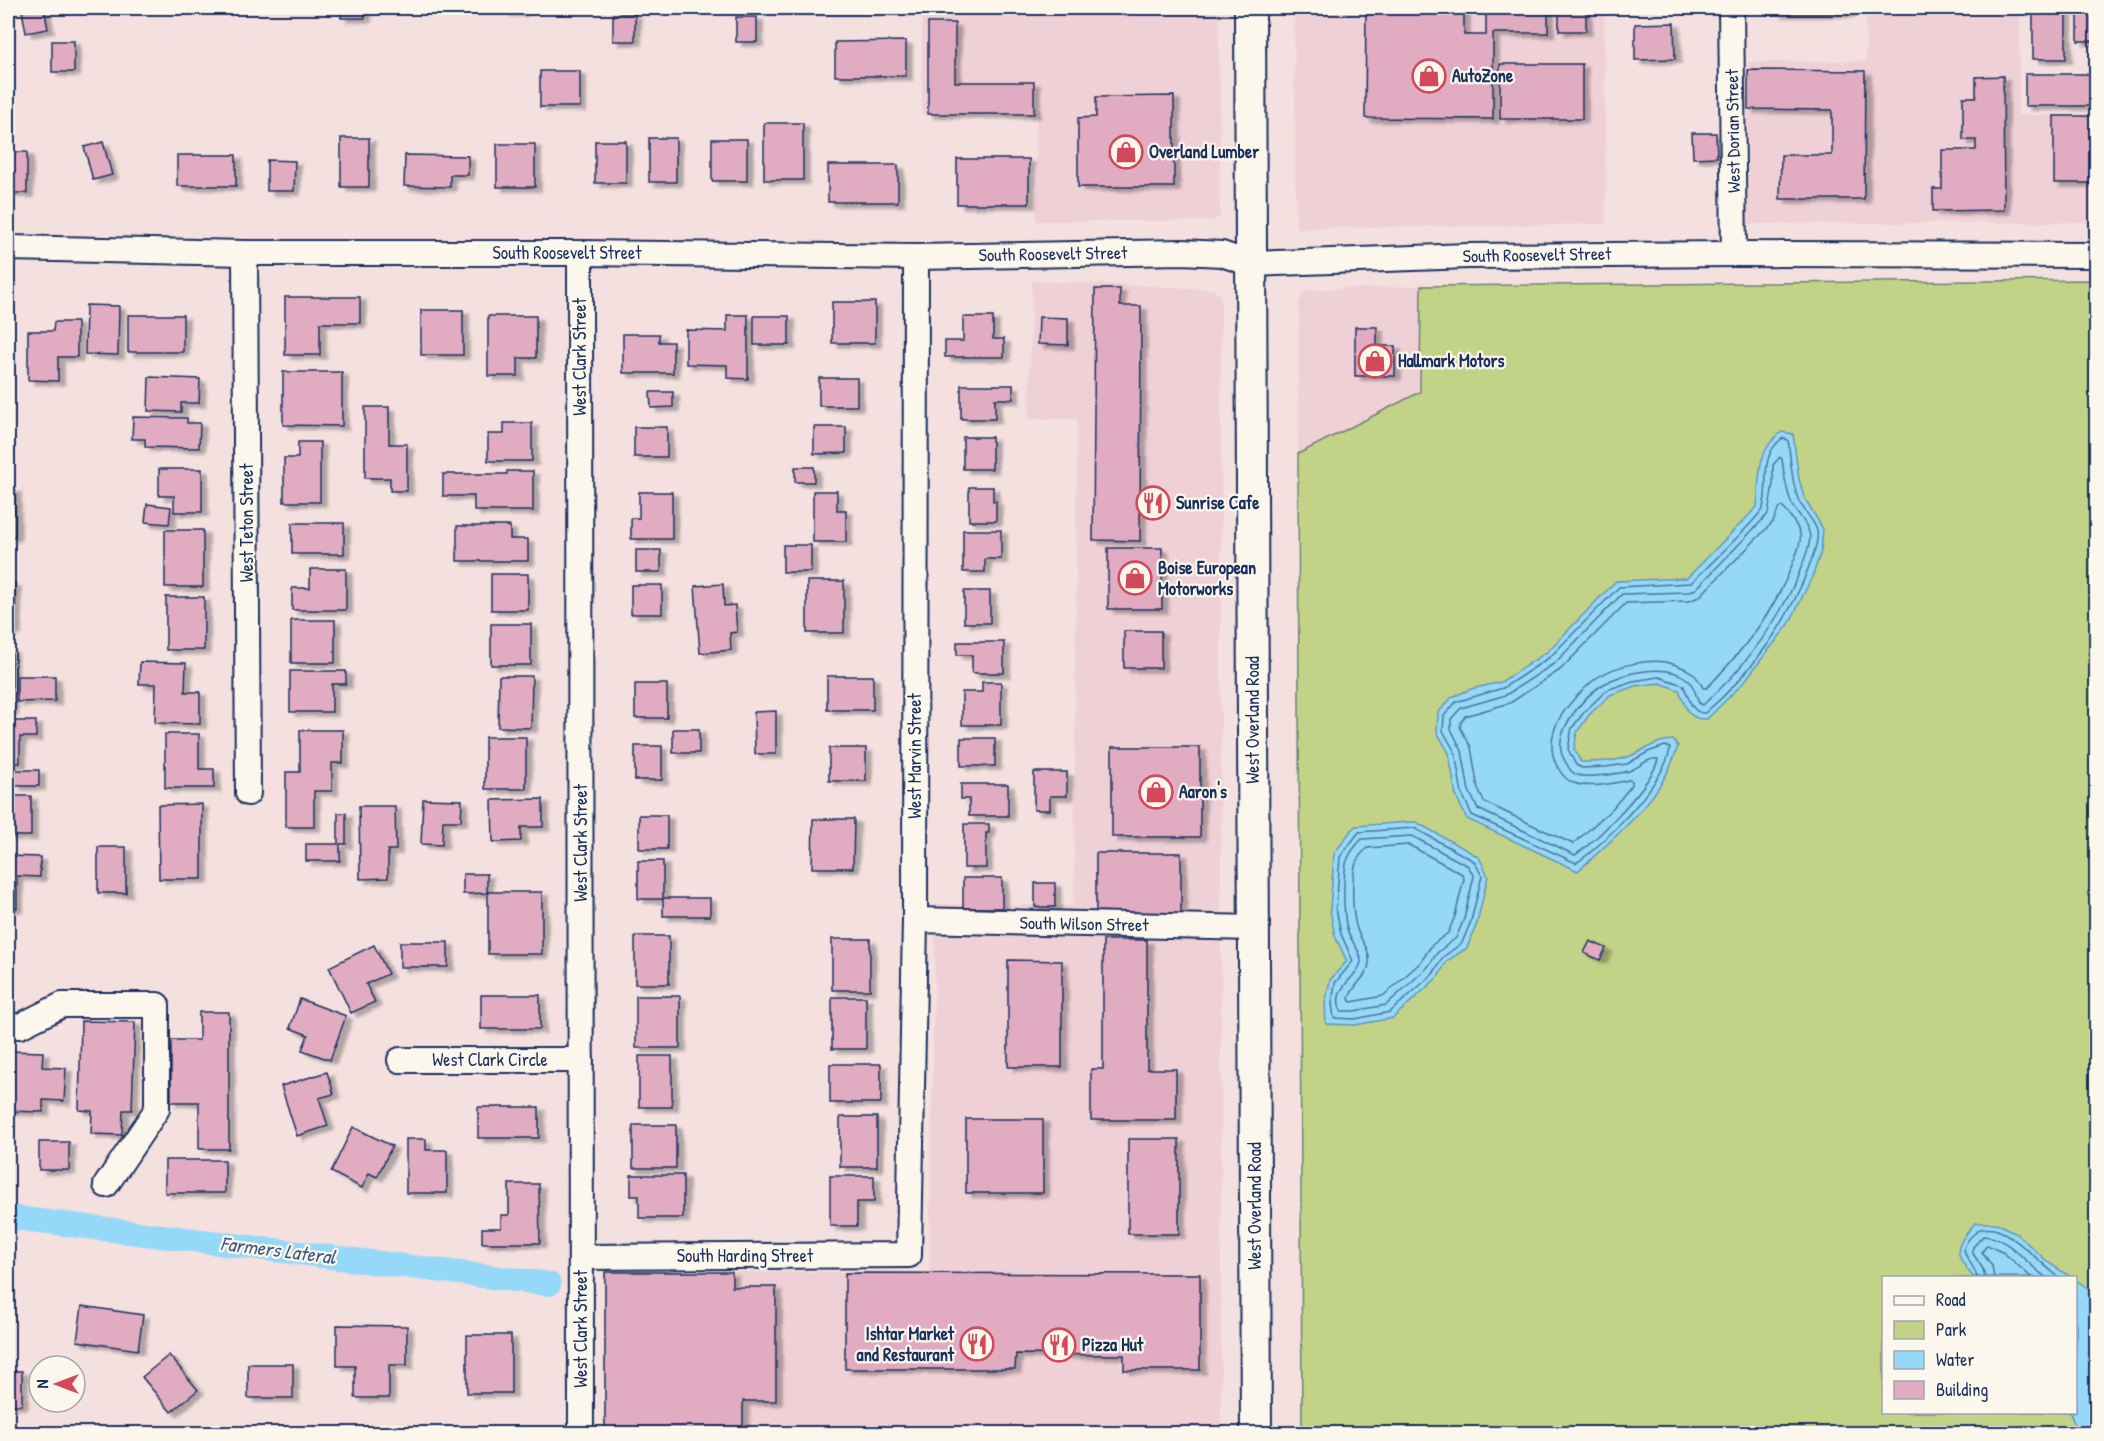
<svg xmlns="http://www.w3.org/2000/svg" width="2104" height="1441" font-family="'Patrick Hand',sans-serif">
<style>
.built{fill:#eed0d6}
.green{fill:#c2d387;stroke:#6e8172;stroke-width:1.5;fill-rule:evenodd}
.water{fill:#95d8f7;stroke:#6494ba;stroke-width:1.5}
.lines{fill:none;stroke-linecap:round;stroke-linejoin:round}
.shore{stroke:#4c739b;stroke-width:1.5}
.canal{stroke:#95d8f7;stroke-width:24}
.building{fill:#e1abc1;stroke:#1b2f5e;stroke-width:1.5;filter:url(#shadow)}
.minor-casing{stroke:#1b2f5e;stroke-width:28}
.major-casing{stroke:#1b2f5e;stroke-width:34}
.minor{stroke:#fbf7ec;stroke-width:24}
.major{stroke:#fbf7ec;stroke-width:30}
.labels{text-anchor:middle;stroke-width:4.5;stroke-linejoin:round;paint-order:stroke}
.poi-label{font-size:18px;font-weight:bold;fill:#1b2f5e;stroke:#fbf7ec;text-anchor:start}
.street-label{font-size:18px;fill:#1b2f5e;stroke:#fbf7ec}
.water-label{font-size:20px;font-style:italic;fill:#3a5984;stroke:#fbf7ec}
</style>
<defs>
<filter id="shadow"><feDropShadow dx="6" dy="4" stdDeviation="1.5" flood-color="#0004"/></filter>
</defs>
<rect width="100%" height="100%" fill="#f3e0df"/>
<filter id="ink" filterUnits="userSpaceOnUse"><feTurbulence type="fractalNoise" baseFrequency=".0167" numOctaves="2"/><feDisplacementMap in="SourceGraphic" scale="12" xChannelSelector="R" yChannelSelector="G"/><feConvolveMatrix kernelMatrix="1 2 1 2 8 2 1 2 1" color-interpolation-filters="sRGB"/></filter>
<g filter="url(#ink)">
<g class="built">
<polygon points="761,8 1219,8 1220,217 1212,221 1036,221 1037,114 922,114 922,17 761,17"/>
<polygon points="1294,8 1604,8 1606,224 1296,228"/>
<polygon points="2020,11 2018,115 2096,115 2096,222 1748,224 1748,62 1866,61 1866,13"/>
<polygon points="1032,281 1212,289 1219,294 1221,304 1221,1433 604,1433 604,1272 929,1272 936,904 1074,906 1077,419 1029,419"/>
<polygon points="1421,286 1420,392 1298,454 1299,304 1302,295 1309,290"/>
</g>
<path class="green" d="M2096,280V1433H1302L1298,454L1420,392L1421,286ZM1884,1278H2076V1412H1884Z"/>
<g class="water">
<path d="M1782,432L1793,434L1799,479L1804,497L1823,529L1821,551L1813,575L1789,624L1743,683L1707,719C1686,720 1686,706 1679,690L1660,683L1635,686L1610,695L1589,715L1577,732L1574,749L1581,762C1595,762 1610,762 1624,758C1642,753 1654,740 1673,740L1678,746C1663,799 1617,835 1578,871L1467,819L1456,796L1449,753L1437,732L1438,713L1452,697L1471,689L1501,682L1547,652L1616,581L1687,578L1757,507C1760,479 1755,450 1782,432Z"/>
<polygon points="1409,822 1416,822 1479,857 1488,876 1477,923 1467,948 1447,961 1438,977 1393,1018 1355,1025 1326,1024 1325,1004 1330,980 1347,961 1335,936 1330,910 1334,854 1352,829 1356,826"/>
<path d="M1975,1223H1997L2017,1234L2049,1263L2071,1277H1973C1952,1250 1955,1248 1975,1223Z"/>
<polygon points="2076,1280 2096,1294 2096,1433 2078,1433 2070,1413 2076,1412"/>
</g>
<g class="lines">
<g class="shore">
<path d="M1783,438L1788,440C1791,460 1791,480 1798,499C1802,509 1813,519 1817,530C1819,539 1814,553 1811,561C1791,619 1752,673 1705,713C1690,714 1689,695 1683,685L1659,677L1633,681L1607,690L1585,711L1572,728L1568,749L1576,765L1582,768L1605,767L1627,764L1648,752L1665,746L1670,748C1668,778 1602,847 1576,863L1472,815L1462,794L1455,752L1443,731L1444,716L1456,702L1503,688L1550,657L1619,587L1691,583C1702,572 1760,517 1763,508C1770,484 1758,455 1783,438Z"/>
<path d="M1780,457L1782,459C1784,474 1786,491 1792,504C1797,513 1806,522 1809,532C1812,541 1806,554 1803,563C1784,615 1745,668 1703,705L1699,703C1696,696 1694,684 1687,679C1667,663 1624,672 1604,684C1583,696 1550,735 1564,759C1567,764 1569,771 1575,774C1584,779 1618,774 1629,771C1639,768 1648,757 1658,759C1654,782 1595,842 1575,855L1478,809L1469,791L1462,751L1451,729V719L1461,708L1506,695L1555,663L1622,594L1688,592L1696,589L1768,514L1773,484V465Z"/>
<path d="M1782,507C1788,512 1797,525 1800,534C1802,542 1797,552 1794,560C1776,610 1743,650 1707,688H1703C1696,673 1689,669 1673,664C1653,657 1616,665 1598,677C1592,681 1586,687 1581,692C1559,713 1542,739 1558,768C1562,775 1567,781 1574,783C1591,789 1613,783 1629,780L1632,781V785L1612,809L1573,844L1484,802L1478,789L1471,747L1460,727L1461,722L1465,716L1510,703L1560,670L1626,603L1689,601L1699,597L1773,522L1779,508Z"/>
<polygon points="1414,828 1474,861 1482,876 1471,921 1462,943 1443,957 1433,974 1390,1012 1355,1019 1334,1018 1332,1004 1335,983 1353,961 1341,934 1336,909 1340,857 1359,832"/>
<path d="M1412,836L1468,866L1474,876L1464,919L1456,938L1438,952L1427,968L1386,1005L1354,1011H1341C1330,987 1359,978 1361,962C1362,951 1351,942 1348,932C1343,918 1342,870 1348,858C1351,851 1357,844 1362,839Z"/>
<path d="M1409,845L1462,874L1464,879L1455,916L1448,933L1432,945L1420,963L1383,996L1351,1002L1349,999C1352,984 1368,978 1369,963C1371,950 1360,940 1357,929C1352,915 1351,877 1356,863C1357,858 1363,852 1367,848Z"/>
<path d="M1977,1278C1974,1257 1948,1253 1980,1229C1984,1229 1990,1228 1994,1229C2013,1233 2042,1265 2060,1278"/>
<path d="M1985,1278L1983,1269L1972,1252L1973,1247L1983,1236C2010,1237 2026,1264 2047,1278"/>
<polyline points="1994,1278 1992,1266 1982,1252 1987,1245 2004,1253 2032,1278"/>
</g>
<polyline class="canal" points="8,1217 549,1284"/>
</g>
<g class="building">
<polygon points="44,8 48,29 26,33 22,11"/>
<rect x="341" y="8" width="24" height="10"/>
<rect x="505" y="8" width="16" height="4"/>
<polygon points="1366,8 1464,8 1464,35 1486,35 1486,8 1548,8 1548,33 1493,33 1493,119 1365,118"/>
<rect x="1776" y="8" width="73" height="5"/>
<rect x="2033" y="8" width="33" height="51"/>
<rect x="2078" y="8" width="18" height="33"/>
<rect x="1559" y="11" width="27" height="20"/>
<rect x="613" y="14" width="22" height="27"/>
<rect x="736" y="17" width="21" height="25"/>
<polygon points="928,23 955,23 955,82 1034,82 1034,114 928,114"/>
<polygon points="1674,23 1675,59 1635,60 1635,24"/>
<rect x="52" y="41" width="22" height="31"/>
<polygon points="906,41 906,76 835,76 835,42"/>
<rect x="1500" y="64" width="82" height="55"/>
<polygon points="1748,70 1865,71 1864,199 1780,199 1781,155 1832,155 1832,110 1748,109"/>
<rect x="540" y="71" width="40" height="36"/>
<rect x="2025" y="74" width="71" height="32"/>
<polygon points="2003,76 2004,210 1933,211 1933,189 1942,189 1942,150 1976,150 1976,140 1963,140 1963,97 1976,97 1976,77"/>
<polygon points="1174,96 1174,187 1078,187 1078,118 1096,117 1096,97"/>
<rect x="2054" y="116" width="42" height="67"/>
<rect x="764" y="123" width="39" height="57"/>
<polygon points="1692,133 1716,133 1717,157 1693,158"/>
<rect x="341" y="138" width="28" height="49"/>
<rect x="649" y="138" width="27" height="44"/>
<rect x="712" y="139" width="35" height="42"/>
<rect x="595" y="141" width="31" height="42"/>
<polygon points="103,142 112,175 93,180 84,147"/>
<rect x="497" y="144" width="38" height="43"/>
<rect x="8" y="152" width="19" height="41"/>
<rect x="177" y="155" width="59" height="31"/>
<polygon points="405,155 468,156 468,175 450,175 450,187 404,186"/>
<rect x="957" y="159" width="72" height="45"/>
<polygon points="267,160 295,161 294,191 267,191"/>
<rect x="828" y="165" width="70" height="37"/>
<polygon points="1095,289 1120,289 1120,306 1141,306 1140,541 1093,540"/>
<polygon points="285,297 360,297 360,323 320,323 320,355 285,355"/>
<rect x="832" y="302" width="43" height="41"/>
<polygon points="86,305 119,306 118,355 85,354"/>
<rect x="421" y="310" width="42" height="45"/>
<rect x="128" y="315" width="55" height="37"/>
<polygon points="727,315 748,315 748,379 727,378 727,365 686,364 686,330 727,331"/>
<polygon points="488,316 536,316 536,358 518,358 518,376 488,376"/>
<rect x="754" y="316" width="35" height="29"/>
<polygon points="963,317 993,317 993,339 1004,339 1004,357 945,357 945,341 963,341"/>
<polygon points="1039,317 1068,318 1068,345 1038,344"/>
<polygon points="54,322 77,322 77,357 58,357 58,381 28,380 28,331 53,331"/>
<polygon points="1355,327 1377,327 1377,346 1395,346 1395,376 1355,376"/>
<polygon points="623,334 659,334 659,342 673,342 673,373 623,373"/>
<polygon points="283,372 342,372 342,426 283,425"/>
<polygon points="149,377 200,379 199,403 181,403 181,412 148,411"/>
<rect x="819" y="378" width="38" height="28"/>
<polygon points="961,385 1013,385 1013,399 995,399 995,419 961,419"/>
<polygon points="650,392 673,392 673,407 651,408"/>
<polygon points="365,407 389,407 389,444 407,444 407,491 390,491 390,478 365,478"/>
<polygon points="133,417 187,418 187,423 200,423 199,448 145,447 145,439 132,439"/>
<polygon points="504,423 532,423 532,461 488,461 488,434 504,434"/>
<rect x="634" y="427" width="33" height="30"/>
<polygon points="814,427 846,427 846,453 814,454"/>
<rect x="963" y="437" width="29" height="32"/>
<polygon points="298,442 320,442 320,502 284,502 284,458 298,458"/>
<rect x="795" y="467" width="19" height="15"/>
<polygon points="159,469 202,469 202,512 174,512 174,496 159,496"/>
<polygon points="507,471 533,471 533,511 474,511 474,496 443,496 443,474 507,474"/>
<polygon points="969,487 993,487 993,501 996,501 996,521 969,521"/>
<rect x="8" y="489" width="7" height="48"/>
<polygon points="813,491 837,491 837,510 846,510 846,542 813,542"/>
<polygon points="639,492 672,492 672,539 631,539 631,518 639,518"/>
<polygon points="147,504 171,507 169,524 145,522"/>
<rect x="292" y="523" width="52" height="31"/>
<polygon points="457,526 510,526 510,539 528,539 528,561 457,561"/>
<rect x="165" y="530" width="38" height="57"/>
<polygon points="963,530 1001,530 1001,559 985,559 985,572 963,572"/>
<rect x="783" y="545" width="28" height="27"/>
<rect x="1108" y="548" width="54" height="61"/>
<rect x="636" y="550" width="25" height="22"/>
<polygon points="310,569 346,569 346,610 292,610 292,588 310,588"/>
<rect x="491" y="574" width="37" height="36"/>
<rect x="807" y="581" width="37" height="52"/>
<rect x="8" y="583" width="7" height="48"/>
<polygon points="723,584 724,606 735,605 737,632 730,633 731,650 700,653 695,586"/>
<rect x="631" y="585" width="31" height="29"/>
<rect x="964" y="591" width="26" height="32"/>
<rect x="166" y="597" width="38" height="53"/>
<rect x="291" y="620" width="44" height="43"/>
<rect x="491" y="624" width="40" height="41"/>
<rect x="1124" y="631" width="37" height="37"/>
<polygon points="957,642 1004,642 1004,673 972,673 972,655 957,655"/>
<rect x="8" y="650" width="4" height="61"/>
<polygon points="140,662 186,663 185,692 200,692 200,724 155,723 156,684 139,684"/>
<polygon points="290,671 346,671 346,684 332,684 332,712 290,712"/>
<polygon points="17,676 55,676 55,701 17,702"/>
<polygon points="499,676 532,676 531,728 498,727"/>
<rect x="827" y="676" width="46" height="34"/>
<polygon points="982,682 1001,682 1001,725 962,725 962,692 982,692"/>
<rect x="635" y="684" width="32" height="34"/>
<polygon points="776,711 776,754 755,754 754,712"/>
<polygon points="8,721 36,721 36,737 20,737 20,763 8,763"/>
<rect x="673" y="729" width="26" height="24"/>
<polygon points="300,730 343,730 343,763 332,763 332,791 314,791 314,827 286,827 286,772 300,772"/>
<polygon points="165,734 199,734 199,769 214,769 214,788 165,788"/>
<rect x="485" y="737" width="41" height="52"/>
<rect x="961" y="738" width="34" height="28"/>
<rect x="635" y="746" width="27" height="34"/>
<rect x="1112" y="747" width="88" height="90"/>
<rect x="829" y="748" width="37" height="33"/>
<rect x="15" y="770" width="24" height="16"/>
<polygon points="1034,772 1067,772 1067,796 1050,796 1050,810 1034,810"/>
<polygon points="961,784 1008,784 1008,816 969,816 969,799 961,799"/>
<rect x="8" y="796" width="23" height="40"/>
<polygon points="423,799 462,800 461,821 443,821 442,845 421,844"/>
<polygon points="543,799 543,827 521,827 521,841 493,842 492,800"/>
<polygon points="202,804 202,879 159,879 158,805"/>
<polygon points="359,806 395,806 396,850 388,850 388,878 360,879"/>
<polygon points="338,813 346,813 346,844 340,844 340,861 306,861 306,844 338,844"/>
<rect x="639" y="815" width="28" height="34"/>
<polygon points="813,819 854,819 853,868 812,868"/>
<polygon points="964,824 989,824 989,833 986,833 986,868 964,868"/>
<rect x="98" y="847" width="28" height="46"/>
<rect x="1096" y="853" width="85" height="62"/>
<polygon points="8,856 40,857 40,877 17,876 17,908 8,908"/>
<polygon points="638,861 663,861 663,898 710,898 710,916 663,916 663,899 638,899"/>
<polygon points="463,874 487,874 487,893 463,894"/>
<rect x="963" y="878" width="39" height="30"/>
<rect x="1035" y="883" width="20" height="24"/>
<rect x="488" y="892" width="54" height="62"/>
<rect x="635" y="936" width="34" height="48"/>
<rect x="832" y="939" width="38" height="51"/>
<polygon points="1103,940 1147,940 1147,1069 1176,1069 1176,1120 1091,1120 1091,1069 1103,1069"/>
<polygon points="1590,941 1606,948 1600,960 1584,953"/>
<rect x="400" y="942" width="48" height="25"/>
<polygon points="374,945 388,974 366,984 375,1002 351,1013 329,967"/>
<polygon points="1008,960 1062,961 1062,1067 1008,1067"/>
<rect x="481" y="995" width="59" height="34"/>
<rect x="636" y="996" width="44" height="52"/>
<rect x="832" y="997" width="34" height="52"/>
<polygon points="300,999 346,1016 330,1060 302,1050 308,1035 290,1028"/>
<polygon points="199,1012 229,1012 229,1149 199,1149 199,1102 171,1102 171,1040 199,1040"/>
<polygon points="81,1021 135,1022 132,1110 123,1110 122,1135 91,1134 92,1111 79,1110"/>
<polygon points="8,1051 43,1052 42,1067 66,1068 64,1101 43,1100 43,1112 8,1111"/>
<rect x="639" y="1056" width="33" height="51"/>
<rect x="830" y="1064" width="51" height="39"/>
<polygon points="327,1072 334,1094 319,1098 328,1126 297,1136 281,1086"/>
<rect x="478" y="1107" width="61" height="31"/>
<rect x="840" y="1117" width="37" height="50"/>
<rect x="966" y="1119" width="77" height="74"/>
<rect x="633" y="1125" width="43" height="43"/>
<polygon points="353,1127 392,1146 377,1177 369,1173 362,1188 331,1172"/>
<polygon points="406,1139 426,1139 426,1150 447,1150 447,1193 406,1193"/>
<rect x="1128" y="1139" width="51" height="95"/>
<rect x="39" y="1142" width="30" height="28"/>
<rect x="165" y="1160" width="60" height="33"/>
<polygon points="631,1175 683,1175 683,1218 639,1218 639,1196 631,1196"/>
<polygon points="830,1176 874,1176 874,1202 857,1202 857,1226 830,1226"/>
<polygon points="509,1184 539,1184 540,1243 482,1243 482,1228 501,1228 501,1215 509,1215"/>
<polygon points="605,1272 732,1272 732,1287 776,1287 776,1401 743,1401 743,1434 605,1434"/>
<polygon points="845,1273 1200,1274 1200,1370 1124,1370 1124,1355 1016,1354 1015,1369 845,1369"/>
<polygon points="82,1306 143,1315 138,1350 77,1341"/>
<polygon points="337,1325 407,1326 407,1365 389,1365 389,1398 355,1398 355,1366 337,1366"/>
<rect x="467" y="1335" width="44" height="58"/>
<polygon points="169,1355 198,1390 171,1412 142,1377"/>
<rect x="248" y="1364" width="45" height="34"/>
<rect x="8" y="1371" width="14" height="34"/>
</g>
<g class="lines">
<g class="minor-casing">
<g id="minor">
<polyline points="1731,8 1734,254"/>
<polyline points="8,248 245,253 580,253 916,257 1182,252 1222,254 1251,264 1468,256 1734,254 2096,255"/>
<polyline points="245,253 248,793"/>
<polyline points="580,253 581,1434"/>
<polyline points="915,920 1254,928"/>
<polyline points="8,1026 20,1026 62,1005 157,1005 157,1109 106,1185"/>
<polyline points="400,1060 581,1060"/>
<polyline points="581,1257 909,1255 915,920 916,257"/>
</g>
</g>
<g class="major-casing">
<polyline id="major" points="1250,8 1256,1434"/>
</g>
<use href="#minor" class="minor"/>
<use href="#major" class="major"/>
</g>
</g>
<defs>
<g id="shop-ring" transform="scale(1.725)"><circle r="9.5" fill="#fbf7ec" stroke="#d1495b" stroke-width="1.5"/><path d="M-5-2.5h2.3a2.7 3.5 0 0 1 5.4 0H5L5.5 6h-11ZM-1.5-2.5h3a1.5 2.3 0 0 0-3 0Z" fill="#d1495b"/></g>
<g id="restaurant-ring" transform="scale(1.725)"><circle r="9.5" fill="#fbf7ec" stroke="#d1495b" stroke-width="1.5"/><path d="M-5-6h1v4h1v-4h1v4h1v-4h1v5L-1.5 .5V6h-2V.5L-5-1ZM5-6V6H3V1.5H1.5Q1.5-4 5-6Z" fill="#d1495b"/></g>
</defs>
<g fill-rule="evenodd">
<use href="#shop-ring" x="1429" y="76"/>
<use href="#shop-ring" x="1126" y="152"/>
<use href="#shop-ring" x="1375" y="361"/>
<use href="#restaurant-ring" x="1153" y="503"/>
<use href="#shop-ring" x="1135" y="578"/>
<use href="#shop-ring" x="1156" y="792"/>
<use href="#restaurant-ring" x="977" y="1344"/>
<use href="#restaurant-ring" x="1059" y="1345"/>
</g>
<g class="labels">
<g class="poi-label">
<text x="1452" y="82">AutoZone</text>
<text x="1149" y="158">Overland Lumber</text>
<text x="1398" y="367">Hallmark Motors</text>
<text x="1176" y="509">Sunrise Cafe</text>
<text x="1158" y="574">Boise European<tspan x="1158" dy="21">Motorworks</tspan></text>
<text x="1179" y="798">Aaron's</text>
<text x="954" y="1340" text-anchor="end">Ishtar Market<tspan x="954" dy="21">and Restaurant</tspan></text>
<text x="1082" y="1351">Pizza Hut</text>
</g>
<g class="street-label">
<text transform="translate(1733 131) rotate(-91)" y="6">West Dorian Street</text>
<text x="567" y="259">South Roosevelt Street</text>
<text transform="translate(1053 254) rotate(-1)" y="6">South Roosevelt Street</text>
<text transform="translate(1537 255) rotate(-1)" y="6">South Roosevelt Street</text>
<text transform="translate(580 357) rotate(-90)" y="6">West Clark Street</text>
<text transform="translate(247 523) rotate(-90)" y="6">West Teton Street</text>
<text transform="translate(1253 720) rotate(-90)" y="6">West Overland Road</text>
<text transform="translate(915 756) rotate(-90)" y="6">West Marvin Street</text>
<text transform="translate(581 843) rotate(-90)" y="6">West Clark Street</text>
<text transform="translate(1084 924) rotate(1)" y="6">South Wilson Street</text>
<text x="490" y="1066">West Clark Circle</text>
<text transform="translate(1255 1206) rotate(-90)" y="6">West Overland Road</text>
<text x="745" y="1262">South Harding Street</text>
<text transform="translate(581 1329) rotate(-90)" y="6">West Clark Street</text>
</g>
<g class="water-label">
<text transform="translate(278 1250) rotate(7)" y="7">Farmers Lateral</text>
</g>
</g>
<rect width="2104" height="1441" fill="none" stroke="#fbf7ec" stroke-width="30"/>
<rect x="15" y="15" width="2074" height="1411" fill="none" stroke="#1b2f5e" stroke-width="2" filter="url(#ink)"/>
<rect x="1882" y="1276" width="195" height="138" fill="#fbf7ec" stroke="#a1a7b3" stroke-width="1.5"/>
<rect x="1894" y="1296" width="30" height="9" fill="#fbf7ec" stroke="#a1a7b3" stroke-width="1.5"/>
<text x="1936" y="1306" font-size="18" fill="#1b2f5e">Road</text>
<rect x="1894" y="1321" width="30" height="18" fill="#c2d387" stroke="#a1a7b3" stroke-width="1.5"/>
<text x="1936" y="1336" font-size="18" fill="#1b2f5e">Park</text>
<rect x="1894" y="1351" width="30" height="18" fill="#95d8f7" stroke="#a1a7b3" stroke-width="1.5"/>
<text x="1936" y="1366" font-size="18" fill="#1b2f5e">Water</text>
<rect x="1894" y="1381" width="30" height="18" fill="#e1abc1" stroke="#a1a7b3" stroke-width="1.5"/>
<text x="1936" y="1396" font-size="18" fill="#1b2f5e">Building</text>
<g transform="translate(57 1384) rotate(270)"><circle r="28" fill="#fbf7ec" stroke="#a1a7b3" stroke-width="1.5"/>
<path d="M0-4.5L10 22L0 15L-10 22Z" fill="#d1495b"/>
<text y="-9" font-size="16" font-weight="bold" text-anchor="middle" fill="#1b2f5e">N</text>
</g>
</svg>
